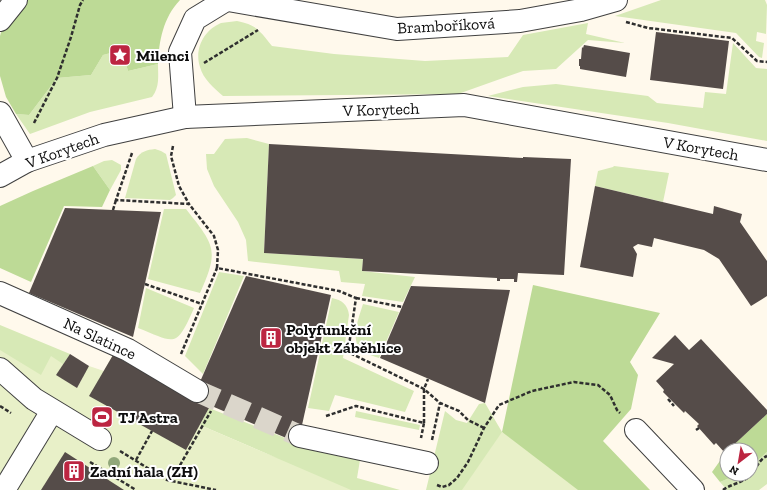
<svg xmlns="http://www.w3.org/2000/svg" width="767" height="490" font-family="'Zilla Slab',serif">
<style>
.green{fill:#d7e9b6}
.forest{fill:#bdda96}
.pitch{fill:#e8f0c8}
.building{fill:#554c49}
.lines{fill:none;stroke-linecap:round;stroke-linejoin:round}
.minor-tunnel{stroke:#dbd6cb;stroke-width:22;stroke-dasharray:22 11;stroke-linecap:butt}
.minor-casing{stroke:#404040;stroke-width:24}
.path{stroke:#2f2f2f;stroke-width:2.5;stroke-dasharray:4 2;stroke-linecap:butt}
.minor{stroke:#fff;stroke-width:22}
.tree{fill:#90a77a}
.labels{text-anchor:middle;stroke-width:4;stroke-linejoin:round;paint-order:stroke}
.street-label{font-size:16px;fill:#0d0d0d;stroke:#fff}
.poi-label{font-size:16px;font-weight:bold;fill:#0d0d0d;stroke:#fff;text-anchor:start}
</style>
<rect width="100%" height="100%" fill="#fff9ec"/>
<g class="green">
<polygon points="661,0 765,0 767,5 766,34 757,32 756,41 764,43 762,58 759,57 736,33 615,16"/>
<path d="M237,21C257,25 260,31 272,46L334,54L425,61L508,57L523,35L588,23L586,34L625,43L588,40L556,69L523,71L458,94L223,96C214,88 203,79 200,67C194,49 204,30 221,23C226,22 232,22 237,21Z"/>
<polygon points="733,43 756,68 767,69 767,141 668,123 488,96 523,87 556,84 648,96 657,103 703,108 705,92 726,94"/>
<path d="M122,50L128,71L158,64C158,76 160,87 152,97L90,112L30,134L16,114L29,115L57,78L91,75L103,55Z"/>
<polygon points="247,138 269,144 264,253 363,259 362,271 415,277 403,302 362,296 365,284 341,282 339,271 248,261 246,240 238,222 214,186 207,169 206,154 214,154 225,139"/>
<path d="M155,149L161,151L166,154L176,195L173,198L170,200L125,198L136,159C141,151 147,150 155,149Z"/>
<polygon points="112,160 121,165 121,170 110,190 93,166 104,161"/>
<polygon points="614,166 669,173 663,202 595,186 598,171 613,167"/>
<path d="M164,209H186C214,245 220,249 200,293L148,279Z"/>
<polygon points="219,272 244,276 203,374 185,356"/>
<path d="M146,288L194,308C176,349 176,343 138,328Z"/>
<path d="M332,298C342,300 348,305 349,315L343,358L414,391L405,412L335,395L329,411L308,408Z"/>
<path d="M363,304L399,312L379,358C373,356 366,354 361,350C350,339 359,317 363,304Z"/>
<polygon points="0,325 70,354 56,375 77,388 84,378 82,377 89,366 143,441 0,351"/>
<polygon points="485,403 502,432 504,458 544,490 426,490 445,411 456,420 467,423 479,404"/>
<polygon points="209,408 298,443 360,460 357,478 400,490 251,490 246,446 277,458 200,425"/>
<polygon points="356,411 420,425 419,430 355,417"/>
<polygon points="767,452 767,484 759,490 727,490 720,482 739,474 751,474 751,466"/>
</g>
<g class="forest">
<path d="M28,0H180C163,18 159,41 158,64L128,71L122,50L103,55L91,75L57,78L29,115L16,114L6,97L0,76V36L2,29Z"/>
<polygon points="93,166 110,190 102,207 64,206 31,282 0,268 0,206 33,191"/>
<polygon points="533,285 660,313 630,362 638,375 631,409 603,441 650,490 544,490 502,432"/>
<polygon points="767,414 767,452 751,466 751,450 728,450"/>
<polygon points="727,451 727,474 739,474 720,482 712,472"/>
</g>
<g class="pitch">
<polygon points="0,350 41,375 51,356 63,364 56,375 77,388 89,366 104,371 113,355 209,408 200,425 351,490 0,490"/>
<polygon points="502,432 578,490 462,490"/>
</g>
<g class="building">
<polygon points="656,32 729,41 723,89 650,80"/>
<polygon points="584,45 630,53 626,77 580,69 580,66 579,66 579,59 581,59 582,47 583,48"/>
<polygon points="269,144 523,158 523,157 571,159 564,275 518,273 517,282 514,282 514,279 500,279 500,281 497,281 497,278 362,271 363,259 264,253"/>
<polygon points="595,186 713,214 714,206 742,214 740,222 767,261 767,296 751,306 719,259 704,250 654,238 652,247 638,244 633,247 637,254 633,277 580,267"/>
<polygon points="65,208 161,212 133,337 29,293"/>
<polygon points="246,276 331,295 298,443 193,398"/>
<polygon points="411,286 510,290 485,403 380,358"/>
<polygon points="675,335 689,350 701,339 767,410 767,414 725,453 716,443 714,445 697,426 699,424 685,411 684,413 663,392 664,390 656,381 674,364 652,358"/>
<polygon points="70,354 89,366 77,388 56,375"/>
<polygon points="113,355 209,408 186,450 89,396"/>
<polygon points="65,452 124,490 41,490"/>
</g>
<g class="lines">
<polyline class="minor-tunnel" points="197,391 300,436"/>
<g class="minor-casing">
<g id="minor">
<polyline points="228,0 397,29 520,21 581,10 616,0"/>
<polyline points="0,20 16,0"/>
<polyline points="0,113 27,161"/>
<polyline points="185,117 180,52 195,19 226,0"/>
<polyline points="0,176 27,161 104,135 185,117 464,105 767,160"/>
<polyline points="0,293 128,350 197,391"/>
<polyline points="0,369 34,399 100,439"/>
<polyline points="636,430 693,490"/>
<polyline points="300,436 427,463"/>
<polyline points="4,490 52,411"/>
</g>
</g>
<g class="path">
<polyline points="626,22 648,28 732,38 757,61 767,62"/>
<polyline points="204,63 258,30"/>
<polyline points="34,123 57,78 71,37 80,5 83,0"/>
<polyline points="173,146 171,156 179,186 189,204"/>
<polyline points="132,153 116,200 189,204 214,236 218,250 217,268 339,291 356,298 348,352 424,389 440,403 459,411 468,420 484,428"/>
<polyline points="113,210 116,200"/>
<polyline points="145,284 202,304"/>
<polyline points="356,298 402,307"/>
<polyline points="181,354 217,268"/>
<polyline points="668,399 674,406"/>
<polyline points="0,406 11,413"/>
<polyline points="326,416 356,406 424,423 421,438"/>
<polyline points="424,423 424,389 428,379"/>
<polyline points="696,430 699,428"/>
<polyline points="432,440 440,403"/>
<polyline points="120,451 167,480 216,490"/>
<polyline points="136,460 152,431"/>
<polyline points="90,462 136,490"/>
<polyline points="171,481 211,411"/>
<polyline points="437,485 442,487 449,485 457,478 468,462 484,428 499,405 532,391 574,382 598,385 610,395 617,410 620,413"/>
<path d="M723,490C731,484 742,483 750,476C756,470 758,460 767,456"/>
</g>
<use href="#minor" class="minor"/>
</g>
<circle class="tree" cx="114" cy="463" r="6"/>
<defs>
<g id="sight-square" transform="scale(1.15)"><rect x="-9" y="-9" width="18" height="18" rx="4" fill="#bc2541" stroke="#fff"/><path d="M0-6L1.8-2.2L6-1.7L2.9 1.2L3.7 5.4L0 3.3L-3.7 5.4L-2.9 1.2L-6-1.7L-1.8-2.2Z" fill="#fff"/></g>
<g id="building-square" transform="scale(1.15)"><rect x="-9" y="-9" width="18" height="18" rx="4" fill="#bc2541" stroke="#fff"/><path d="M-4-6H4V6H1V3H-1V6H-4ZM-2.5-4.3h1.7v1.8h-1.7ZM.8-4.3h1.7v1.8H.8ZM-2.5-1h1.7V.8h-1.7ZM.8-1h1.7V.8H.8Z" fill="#fff"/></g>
<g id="stadium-square" transform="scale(1.15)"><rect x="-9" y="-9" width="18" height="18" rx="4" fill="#bc2541" stroke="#fff"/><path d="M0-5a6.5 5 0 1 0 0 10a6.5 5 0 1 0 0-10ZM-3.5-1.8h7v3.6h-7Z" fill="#fff"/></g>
</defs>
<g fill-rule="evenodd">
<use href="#sight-square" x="120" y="55"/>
<use href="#building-square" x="271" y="338"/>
<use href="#stadium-square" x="102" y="417"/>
<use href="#building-square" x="74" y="471"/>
</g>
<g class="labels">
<g class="street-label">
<text transform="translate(446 25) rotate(-3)" y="6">Bramboříková</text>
<text transform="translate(381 109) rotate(-2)" y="6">V Korytech</text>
<text transform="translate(701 148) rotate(10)" y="6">V Korytech</text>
<text transform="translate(62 150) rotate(-20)" y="6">V Korytech</text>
<text transform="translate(100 338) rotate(25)" y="6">Na Slatince</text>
</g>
<g class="poi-label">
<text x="136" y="61">Milenci</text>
<text x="286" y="335">Polyfunkční<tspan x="286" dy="18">objekt Záběhlice</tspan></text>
<text x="118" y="423">TJ Astra</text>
<text x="90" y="477">Zadní hala (ZH)</text>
</g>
</g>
<g transform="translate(739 462) rotate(211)"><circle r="19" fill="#ffffff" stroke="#9e9e9e"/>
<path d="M0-3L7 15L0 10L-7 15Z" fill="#bc2541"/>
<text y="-6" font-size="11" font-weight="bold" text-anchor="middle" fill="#0d0d0d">N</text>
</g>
</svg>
